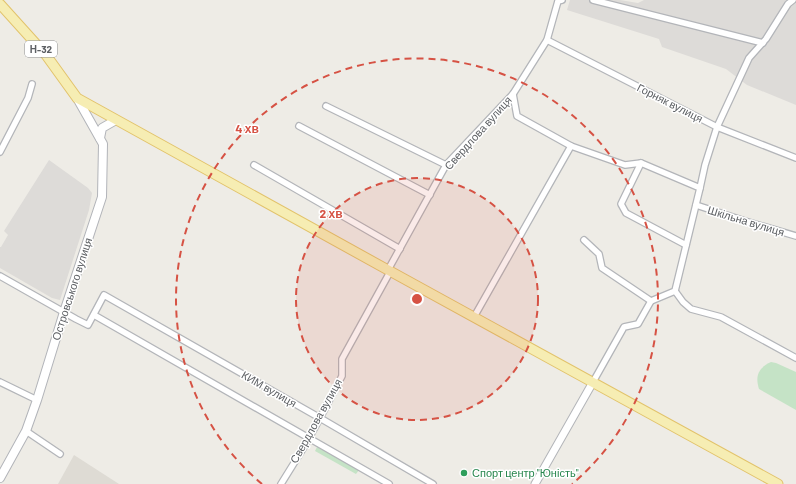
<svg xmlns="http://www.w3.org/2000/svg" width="796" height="484" font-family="Barlow,sans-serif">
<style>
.industrial{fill:#dddbd8}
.education{fill:#dedbd4}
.green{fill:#c5e3c6}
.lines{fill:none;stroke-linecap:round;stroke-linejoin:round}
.minor-casing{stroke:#b3b5b9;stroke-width:8}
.tertiary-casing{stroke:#b3b5b9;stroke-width:9}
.secondary-casing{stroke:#b2b4b9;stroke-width:10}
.primary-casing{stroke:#e2c36b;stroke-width:11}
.minor{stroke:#fff;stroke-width:5.5}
.tertiary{stroke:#fff;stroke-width:7}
.secondary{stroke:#fff;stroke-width:8}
.primary{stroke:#f6edb3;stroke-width:9}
.ring{fill:none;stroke:#d65244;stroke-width:2;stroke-dasharray:7 5}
.leisure-dot{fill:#2e9e5b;stroke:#fff;stroke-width:1.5}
.labels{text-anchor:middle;stroke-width:3;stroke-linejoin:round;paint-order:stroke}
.shield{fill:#fff;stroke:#8e9092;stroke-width:1}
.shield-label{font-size:10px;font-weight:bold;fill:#5d6064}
.street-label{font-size:11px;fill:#5d6064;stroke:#fff}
.leisure-label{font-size:11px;fill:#27864d;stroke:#fff;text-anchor:start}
.centre{fill:#d65244;stroke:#fff;stroke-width:2}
.ring-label{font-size:12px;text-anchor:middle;font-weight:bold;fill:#d65244;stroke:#fff;stroke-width:3;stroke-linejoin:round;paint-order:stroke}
</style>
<rect width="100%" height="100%" fill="#eeece6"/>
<g class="industrial">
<polygon points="570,0 620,0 638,3 644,0 796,0 796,105 747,85 726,69 662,47 659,39 567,10"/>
<polygon points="49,160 88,188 92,193 89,210 60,300 52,298 0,268 0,247 1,247 8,235 4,231"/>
</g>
<polygon class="education" points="74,455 119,484 58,484"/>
<g class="green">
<path d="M771,362L776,363L796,372V410L759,389C755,376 758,368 771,362Z"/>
<polygon points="317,447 359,470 356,474 315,451"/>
</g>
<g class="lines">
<g class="minor-casing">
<g id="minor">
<polyline points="593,0 763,43"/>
<polyline points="547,40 717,127 796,158"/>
<polyline points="513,94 517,116 571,146 625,165 641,163 700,188 675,291 651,301 638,324 624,327 593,382"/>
<polyline points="326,106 446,165"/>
<polyline points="299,126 430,195"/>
<polyline points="0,152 28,98 32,84"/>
<polyline points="641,163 621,204 626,213 686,245"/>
<polyline points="254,165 400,249"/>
<polyline points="700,188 705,165 717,127 749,58 766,39 788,4 793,0"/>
<polyline points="696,205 745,221 796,236"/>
<polyline points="584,240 599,254 602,268 651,301"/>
<polyline points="388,270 446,165 513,94 547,40 558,1 562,0"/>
<polyline points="0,276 76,319 88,325 104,295 320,418 433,484"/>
<polyline points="675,291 683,302 691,309 721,317 796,358"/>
<polyline points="94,315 389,484"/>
<polyline points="474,317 571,146"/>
<polyline points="0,382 37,400"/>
<polyline points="26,431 60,454"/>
<polyline points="281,484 304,447 320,418 342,376 342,359 390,272"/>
</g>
</g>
<g class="tertiary-casing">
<polyline id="tertiary" points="535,484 593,382"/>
</g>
<g class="secondary-casing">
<g id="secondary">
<polyline points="100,138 102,128 116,120"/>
<polyline points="0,478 26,431 37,400 64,312 102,197 103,144 77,98"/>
</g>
</g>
<g class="primary-casing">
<polyline id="primary" points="0,4 46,55 77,98 388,270 778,484"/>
</g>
<use href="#minor" class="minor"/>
<use href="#tertiary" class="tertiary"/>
<use href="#secondary" class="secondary"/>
<use href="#primary" class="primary"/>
</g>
<circle cx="417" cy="299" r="121" fill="#d65244" fill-opacity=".12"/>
<g class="ring">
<circle cx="417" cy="299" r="121"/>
<path d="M262 484A241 241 0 1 1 572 484"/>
</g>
<circle class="leisure-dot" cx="464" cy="473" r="4"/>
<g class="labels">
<rect class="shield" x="25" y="41" width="32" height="16" rx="3"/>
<g class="shield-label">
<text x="41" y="53">Н-32</text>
</g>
<g class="street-label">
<text transform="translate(670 103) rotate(27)" y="4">Горняк вулиця</text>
<text transform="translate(478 133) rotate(-48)" y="4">Свердлова вулиця</text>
<text transform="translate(746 221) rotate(17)" y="4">Шкільна вулиця</text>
<text transform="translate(72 289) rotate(-72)" y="4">Островського вулиця</text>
<text transform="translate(269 389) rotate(30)" y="4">КИМ вулиця</text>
<text transform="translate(316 421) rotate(-61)" y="4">Свердлова вулиця</text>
</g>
<g class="leisure-label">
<text x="472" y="477">Спорт центр "Юність"</text>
</g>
</g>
<circle cx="417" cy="299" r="6" class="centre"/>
<g class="ring-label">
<text x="247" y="133">4 хв</text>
<text x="331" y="218">2 хв</text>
</g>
</svg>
